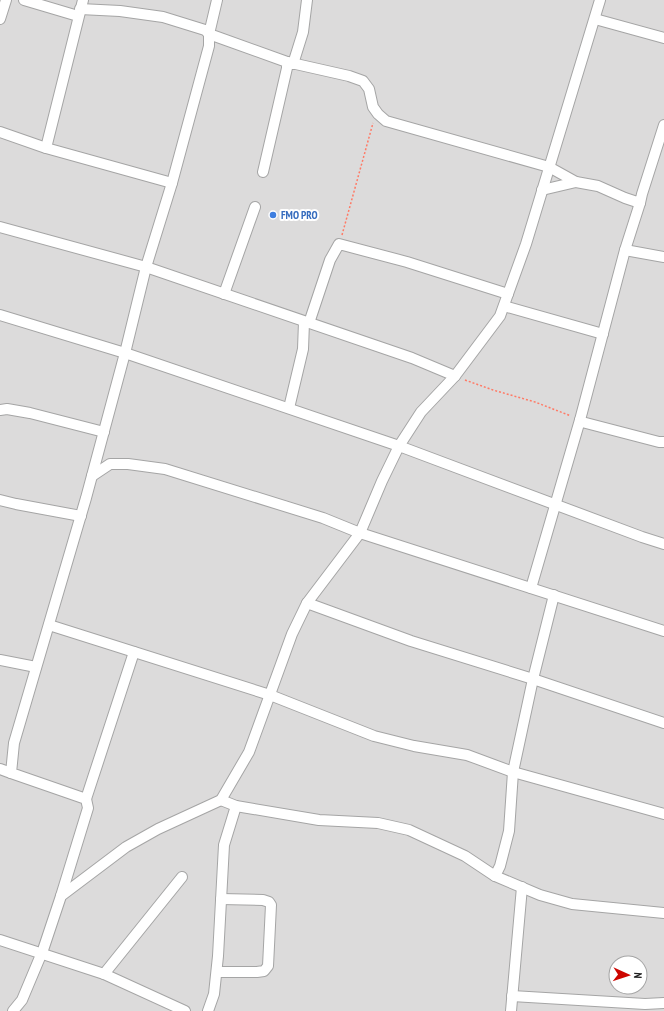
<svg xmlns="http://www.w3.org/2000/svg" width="664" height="1011" font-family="'PT Sans Narrow',sans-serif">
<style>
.residential{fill:#dcdbdb;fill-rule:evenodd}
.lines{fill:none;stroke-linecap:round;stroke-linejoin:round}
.minor-casing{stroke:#a5a5a5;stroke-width:12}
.path{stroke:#ff7a66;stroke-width:1.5;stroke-dasharray:2 2;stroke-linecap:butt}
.minor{stroke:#fff;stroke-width:10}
.shop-dot{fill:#3f7fe0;stroke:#fff;stroke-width:1.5}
.labels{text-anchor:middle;stroke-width:4;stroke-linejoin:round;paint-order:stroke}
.shop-label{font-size:11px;font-weight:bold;fill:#366cbe;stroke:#fff;text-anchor:start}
</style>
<rect width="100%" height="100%" fill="#f0ece4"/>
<path class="residential" d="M0,0H664V1011H0ZM616,963H640V987H616Z"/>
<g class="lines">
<g class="minor-casing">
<g id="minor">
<polyline points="24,0 78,16"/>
<polyline points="217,0 209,34 287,62 287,68 263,172"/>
<polyline points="0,19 6,0"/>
<polyline points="595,19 664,38"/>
<polyline points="287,62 349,76 363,81 369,89 373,107 378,114 386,121 549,167 576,182 598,186 625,198 640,203 642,194 664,125"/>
<polyline points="293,64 303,32 307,0"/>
<polyline points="0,132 46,148 172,183"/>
<polyline points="46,148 83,0"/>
<polyline points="542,190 576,182"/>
<polyline points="0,227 146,267 412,358 455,376"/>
<polyline points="625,250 664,257"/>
<polyline points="224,294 255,207"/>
<polyline points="504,306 603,334"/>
<polyline points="0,315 125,353 399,446 642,537 664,544"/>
<polyline points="309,323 330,260 339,244 407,262 508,294"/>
<polyline points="289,408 303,349 304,322"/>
<polyline points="0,410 7,409 30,413 104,432"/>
<polyline points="580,420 582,422 659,442 664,442"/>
<polyline points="92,476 110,464 128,464 165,469 323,518 360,533 664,631"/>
<polyline points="0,500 16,504 81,516"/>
<polyline points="531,588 580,420 625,250 640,203"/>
<polyline points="307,603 411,641 533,679 664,723"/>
<polyline points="49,625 270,695 374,736 414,746 467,755 513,772 664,814"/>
<polyline points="0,660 36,667"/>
<polyline points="0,769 11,773"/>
<polyline points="86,799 134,652"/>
<polyline points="221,800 236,806 319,820 378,823 409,830 465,856 495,876 540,895 572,904 664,913"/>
<polyline points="495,876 500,866 509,831 513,772 533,679 554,595"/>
<polyline points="61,896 88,808 86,799 11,773 14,743 86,498 125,353 146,267 172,183 209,46 209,34 205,30 163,17 120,11 80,9"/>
<polyline points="0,940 104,974 185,1011"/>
<polyline points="217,972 257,972 264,971 268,966 271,905 269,902 263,900 221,899"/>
<polyline points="104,974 182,877"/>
<polyline points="512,996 645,1004 664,1003"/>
<polyline points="13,1011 22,1000 43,950 61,896 126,847 158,829 221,800 249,752 292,634 307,603 360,533 382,481 399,446 421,412 455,376 500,316 526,244 600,0"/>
<polyline points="208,1011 214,994 218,956 224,845 236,806"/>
<polyline points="511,1011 522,887"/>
</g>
</g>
<g class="path">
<polyline points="342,235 373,123"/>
<polyline points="465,380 493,390 535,402 571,416"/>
</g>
<use href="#minor" class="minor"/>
</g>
<circle class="shop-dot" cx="273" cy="215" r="4"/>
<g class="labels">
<g class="shop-label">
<text x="281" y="219">FMO PRO</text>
</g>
</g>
<g transform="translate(628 975) rotate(93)"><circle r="19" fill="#ffffff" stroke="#a5a5a5"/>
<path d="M0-3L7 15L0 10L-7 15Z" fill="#cd0600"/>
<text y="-6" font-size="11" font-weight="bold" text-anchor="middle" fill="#1e1e1e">N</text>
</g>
</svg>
